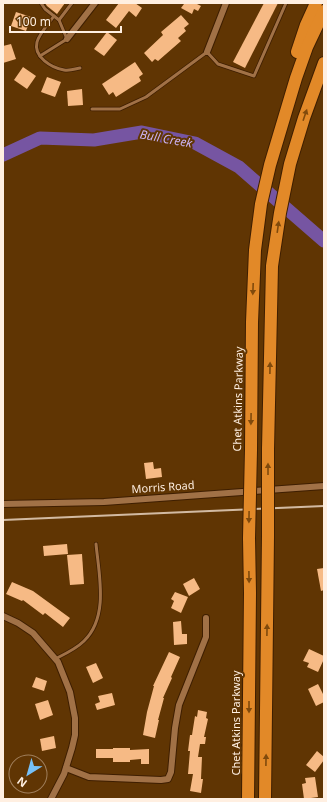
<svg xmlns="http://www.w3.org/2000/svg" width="327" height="802" font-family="'Noto Sans',sans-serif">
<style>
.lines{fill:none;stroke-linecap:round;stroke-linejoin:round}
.river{stroke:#7655a2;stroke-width:13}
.building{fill:#f6ba85}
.lane-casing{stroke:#3e1e00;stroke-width:4.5}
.street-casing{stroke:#3e1e00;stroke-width:8}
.highway-casing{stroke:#3e1e00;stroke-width:14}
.lane{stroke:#a17146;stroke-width:3}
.street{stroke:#a17146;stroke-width:6}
.highway{stroke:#e28928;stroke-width:12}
.rail{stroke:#d2baa2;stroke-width:2}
.highway-bridge-casing{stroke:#3e1e00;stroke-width:14;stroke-linecap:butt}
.highway-bridge{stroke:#e28928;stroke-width:12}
.oneway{fill:#804a0c}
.labels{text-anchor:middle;stroke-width:4;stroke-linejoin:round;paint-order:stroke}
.street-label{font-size:11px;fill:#ffefe1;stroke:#603503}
.water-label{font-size:12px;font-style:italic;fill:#cbb2f2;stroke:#603503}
</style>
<rect width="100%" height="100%" fill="#603503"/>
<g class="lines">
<polyline class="river" points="3,155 40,138 94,140 142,132 195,143 239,167 324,241"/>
</g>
<g class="building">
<polygon points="45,3 65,3 57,14 47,6"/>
<polygon points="119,3 135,3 142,8 136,17 129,11 116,28 106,20"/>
<polygon points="182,3 197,3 197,4 201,6 198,11 194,9 192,14 181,8 184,4"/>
<polygon points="264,3 278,3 245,68 233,62"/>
<polygon points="16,12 31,17 26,31 11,26"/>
<polygon points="181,15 189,24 184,28 186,31 178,38 181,41 158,61 155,59 152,62 144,53 163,35 161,32"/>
<polygon points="107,32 117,40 104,56 94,49"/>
<polygon points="11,44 16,59 3,63 3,46"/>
<polygon points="135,62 143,74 139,77 141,81 116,97 113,92 109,95 102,84"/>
<polygon points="23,67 36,76 27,89 14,80"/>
<polygon points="47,77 61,82 55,97 41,92"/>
<polygon points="82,89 83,105 68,106 67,91"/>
<polygon points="153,462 154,469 161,468 162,477 146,479 144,463"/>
<polygon points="67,544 68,554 44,556 43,546"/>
<polygon points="82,554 84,584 70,585 67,555"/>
<polygon points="324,568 324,590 321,591 317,569"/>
<polygon points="194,578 200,589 189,596 183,584"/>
<polygon points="12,582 33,591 70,618 63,627 45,613 43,615 23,600 22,601 6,594"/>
<polygon points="175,592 188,597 181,613 171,608 174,601 171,599"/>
<polygon points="181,621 182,634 187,634 187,644 174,645 173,622"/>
<polygon points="309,649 324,656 324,659 318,672 307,667 309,663 303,661"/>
<polygon points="169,652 180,657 171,677 172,678 163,698 164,698 158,720 159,720 155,738 143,735 147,712 154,686 153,686"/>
<polygon points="96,663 103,678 93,683 86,667"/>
<polygon points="36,677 47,681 44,691 32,687"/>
<polygon points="318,684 324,696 324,702 316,706 308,689"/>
<polygon points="112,693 115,705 97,710 95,704 100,702 98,696"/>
<polygon points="48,700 53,715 40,720 35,704"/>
<polygon points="198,710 207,712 206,718 208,719 204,737 206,737 205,744 200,744 198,757 202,757 201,779 203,779 201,793 190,791 193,774 188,774 190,751 188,751 190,735 192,735 195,716 197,717"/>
<polygon points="54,736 56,748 42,751 40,739"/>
<polygon points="113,748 130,748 130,750 149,749 149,764 141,764 141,759 130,760 130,762 113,762 113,758 96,758 96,749 113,749"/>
<polygon points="317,751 324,757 324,760 315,772 306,765"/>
<polygon points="315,777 318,797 304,799 302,784 306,783 305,778"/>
</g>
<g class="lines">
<g class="lane-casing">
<g id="lane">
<polyline points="41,3 45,9 59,20 72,3"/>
<path d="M54,16C49,23 39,34 37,42C33,57 52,68 64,70C70,71 75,69 80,68"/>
<polyline points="40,56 67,39 59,20"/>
<polyline points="92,109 120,109 146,97 207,52 218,64 254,76 286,3"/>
<path d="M55,659C65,654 76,649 84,641C109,617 99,575 96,544"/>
</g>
</g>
<g class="street-casing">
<g id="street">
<polyline points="67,39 95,3"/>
<polyline points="207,52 226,3"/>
<polyline points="3,504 104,502 324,486"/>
<polyline points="3,616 18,623 33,633 58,662 70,692 75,718 75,735 72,748 64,774 51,799"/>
<polyline points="66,768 89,777 161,780 168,779 171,772 175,728 179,705 206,637 206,618"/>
</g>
</g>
<g class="highway-casing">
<g id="highway">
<polyline points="297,52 306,25 316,3"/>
<polyline points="268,449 272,266 280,213 290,164 304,118 324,63"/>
<polyline points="251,450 252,322 255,250 261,204 270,165 296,78 307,47 324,11"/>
<polyline points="248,799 250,593 249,538"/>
<polyline points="265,799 268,536"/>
</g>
</g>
<use href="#lane" class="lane"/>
<use href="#street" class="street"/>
<use href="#highway" class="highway"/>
<polyline class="rail" points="3,520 324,506"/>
<g class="highway-bridge-casing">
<g id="highway-bridge">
<polyline points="268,449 268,536"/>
<polyline points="249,538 251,450"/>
</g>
</g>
<use href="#highway-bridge" class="highway-bridge"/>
</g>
<defs><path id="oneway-solid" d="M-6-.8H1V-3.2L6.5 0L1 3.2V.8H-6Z"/></defs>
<g class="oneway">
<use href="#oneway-solid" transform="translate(305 115) rotate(-71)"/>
<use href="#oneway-solid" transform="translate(278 227) rotate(-82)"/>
<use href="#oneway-solid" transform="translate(253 289) rotate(92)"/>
<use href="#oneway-solid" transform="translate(270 368) rotate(-89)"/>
<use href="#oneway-solid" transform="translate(251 419) rotate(91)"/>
<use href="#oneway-solid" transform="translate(268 469) rotate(-90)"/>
<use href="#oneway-solid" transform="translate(249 517) rotate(91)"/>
<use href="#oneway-solid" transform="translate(249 577) rotate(89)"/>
<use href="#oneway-solid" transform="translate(267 630) rotate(-89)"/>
<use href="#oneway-solid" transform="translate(249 707) rotate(90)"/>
<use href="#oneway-solid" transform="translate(266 760) rotate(-89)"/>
</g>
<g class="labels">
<g class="street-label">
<text transform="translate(238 399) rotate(-89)" y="4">Chet Atkins Parkway</text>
<text transform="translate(163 487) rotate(-4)" y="4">Morris Road</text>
<text transform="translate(236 723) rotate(-90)" y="4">Chet Atkins Parkway</text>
</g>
<g class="water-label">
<text transform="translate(166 139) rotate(10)" y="4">Bull Creek</text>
</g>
</g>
<rect width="327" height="802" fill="none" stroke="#ffefe1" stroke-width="8"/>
<g transform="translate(28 774) rotate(217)"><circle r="19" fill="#603503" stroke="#a07f5c"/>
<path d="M0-3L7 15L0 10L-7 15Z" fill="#76c0f7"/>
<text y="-6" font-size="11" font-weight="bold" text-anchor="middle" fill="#ffefe1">N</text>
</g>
<path d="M10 26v6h111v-6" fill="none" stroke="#ffefe1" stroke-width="2"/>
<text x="16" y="26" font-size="12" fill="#ffefe1" stroke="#603503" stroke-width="3" paint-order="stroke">100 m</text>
</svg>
